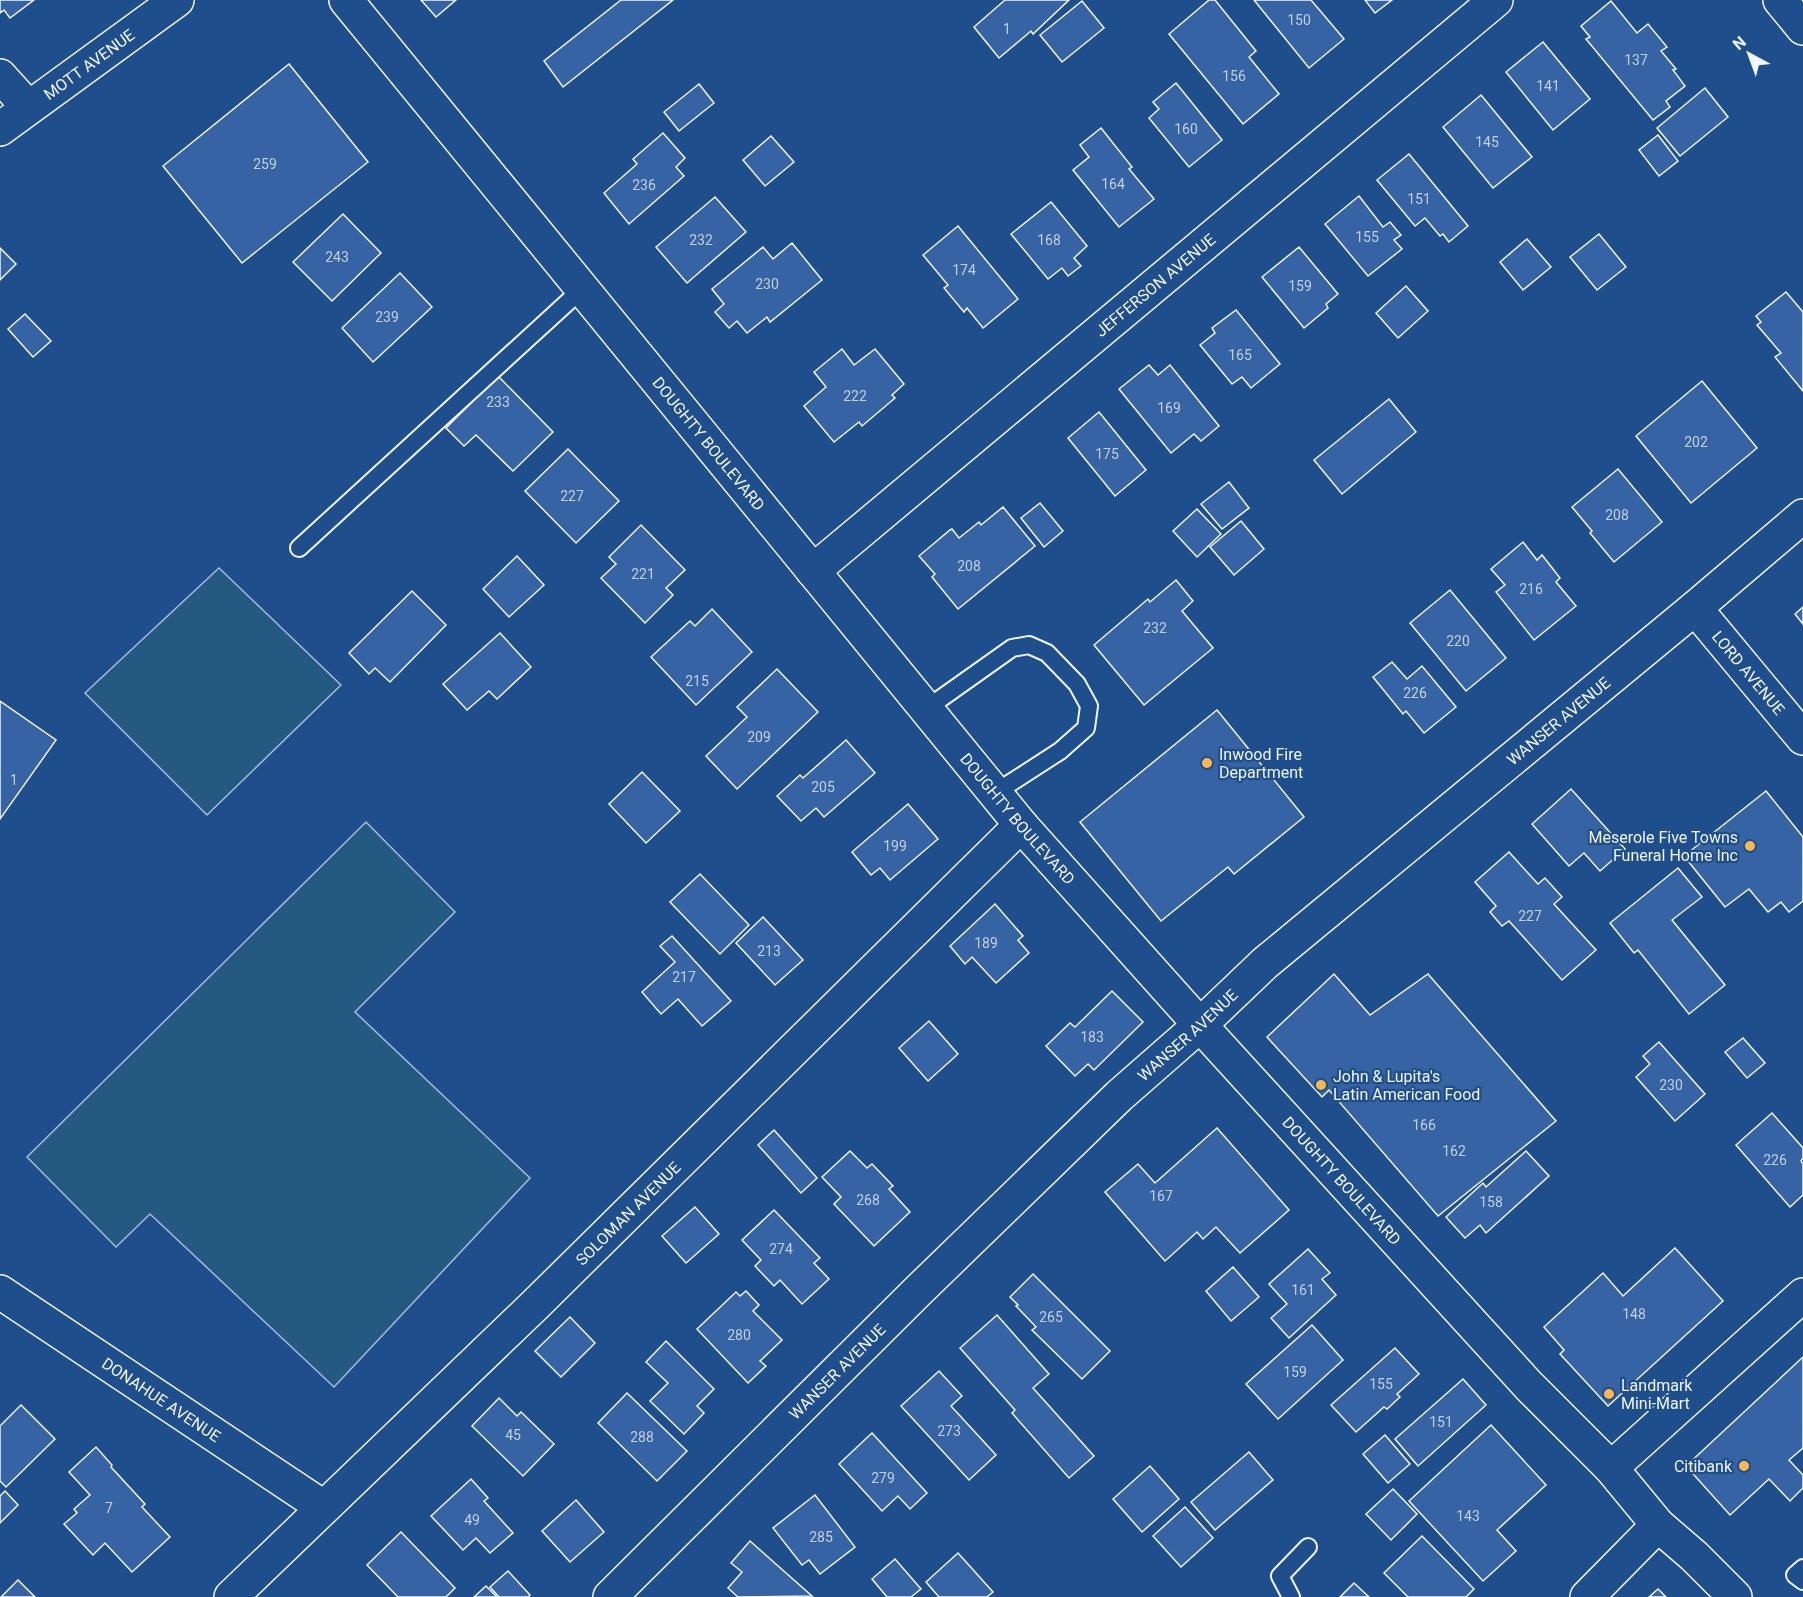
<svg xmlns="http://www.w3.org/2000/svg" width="1803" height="1597" font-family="Roboto,sans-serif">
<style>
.green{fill:#245a82;stroke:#a8bbd7;stroke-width:1.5}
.building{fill:#3563a3;stroke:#f2f6ff;stroke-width:1.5}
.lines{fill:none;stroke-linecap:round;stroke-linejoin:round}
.lane-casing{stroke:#f2f6ff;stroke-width:20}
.street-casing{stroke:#f2f6ff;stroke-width:36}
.secondary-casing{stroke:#f2f6ff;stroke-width:36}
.lane{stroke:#1f4e8c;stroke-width:16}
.street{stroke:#1f4e8c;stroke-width:33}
.secondary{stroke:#1f4e8c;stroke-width:33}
.poi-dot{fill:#ffb74d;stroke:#1f4e8c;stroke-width:2}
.labels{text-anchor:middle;stroke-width:4.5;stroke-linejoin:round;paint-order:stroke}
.number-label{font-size:14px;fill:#c3d1e8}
.street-label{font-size:16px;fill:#f2f6ff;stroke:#1f4e8c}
.poi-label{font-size:16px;fill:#f2f6ff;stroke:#1f4e8c;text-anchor:start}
</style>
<rect width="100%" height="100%" fill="#1f4e8c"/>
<g class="green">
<polygon points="219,568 341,685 207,815 85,693"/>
<polygon points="366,822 455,912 355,1012 530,1178 334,1387 150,1214 116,1247 27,1157"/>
</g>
<g class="building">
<polygon points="0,0 34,0 10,18 4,10 0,13"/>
<polygon points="421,0 456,0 436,17"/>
<polygon points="621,0 673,0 563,87 544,61"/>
<polygon points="1005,0 1069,0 1033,34 1031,31 999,58 974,27"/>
<polygon points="1209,0 1215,0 1256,51 1249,57 1279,94 1243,124 1169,34"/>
<polygon points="1254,0 1311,0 1344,39 1309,68"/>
<polygon points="1365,0 1392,0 1375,13"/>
<polygon points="1082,1 1104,28 1062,62 1040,35"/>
<polygon points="1611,1 1637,33 1648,24 1667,47 1661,51 1676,69 1673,70 1685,86 1666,101 1670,107 1653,120 1586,39 1590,37 1581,26"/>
<polygon points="1543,42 1590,99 1553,130 1506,72"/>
<polygon points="289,64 368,162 242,263 163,166"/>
<polygon points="1176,83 1222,140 1189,167 1149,118 1159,109 1153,102"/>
<polygon points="699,84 714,103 679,131 664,112"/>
<polygon points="1705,88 1728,117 1680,156 1657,128"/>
<polygon points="1481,95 1532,157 1493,188 1443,127"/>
<polygon points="1101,128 1132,167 1129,169 1154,199 1119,227 1073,170 1089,157 1080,145"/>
<polygon points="663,133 685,158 676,167 684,176 629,224 604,193 637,164 633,159"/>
<polygon points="1658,135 1678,161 1659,176 1639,150"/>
<polygon points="771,136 794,162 765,186 743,160"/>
<polygon points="1409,154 1468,226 1449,242 1443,234 1440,236 1425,218 1415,226 1377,180"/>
<polygon points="1359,196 1383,227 1390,222 1401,235 1394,240 1402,249 1368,276 1325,224"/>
<polygon points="715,197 746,232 687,283 656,247"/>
<polygon points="1051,202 1087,246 1074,258 1081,266 1068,276 1062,268 1048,279 1011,234"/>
<polygon points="343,214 381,253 332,301 293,262"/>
<polygon points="958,226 1018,299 983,328 967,308 964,312 944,288 948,285 923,255"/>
<polygon points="1599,234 1626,267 1597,290 1570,257"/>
<polygon points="1527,239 1551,267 1523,290 1500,262"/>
<polygon points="792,243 822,280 770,322 767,317 747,333 737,321 729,328 715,312 724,304 712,289 763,247 773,259"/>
<polygon points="1299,247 1338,294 1326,304 1328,308 1304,328 1262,277"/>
<polygon points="0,248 16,264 0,280"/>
<polygon points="400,273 432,307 373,362 342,328"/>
<polygon points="1406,286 1428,311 1398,338 1376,313"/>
<polygon points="1786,292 1803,312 1803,391 1775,357 1781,353 1757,325 1761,322 1756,316"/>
<polygon points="1236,310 1280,364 1251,388 1242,377 1232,384 1200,345 1215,333 1212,328"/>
<polygon points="25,314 51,341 33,357 8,329"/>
<polygon points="842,349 854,365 875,349 904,384 892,395 895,398 862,426 859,422 834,442 804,406 826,387 814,372"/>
<polygon points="1149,365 1158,375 1170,365 1219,426 1201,441 1194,434 1171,453 1119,389"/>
<polygon points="498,376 553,432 513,471 476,435 464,446 446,428"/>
<polygon points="1702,381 1757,448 1691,503 1636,436"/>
<polygon points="1389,399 1416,432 1342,494 1314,460"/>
<polygon points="1099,412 1146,470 1115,496 1068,438"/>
<polygon points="568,449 619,501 576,543 525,491"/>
<polygon points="1618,469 1662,522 1614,562 1590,533 1592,531 1572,507"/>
<polygon points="1229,482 1249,508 1222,529 1201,504"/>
<polygon points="1040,503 1063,531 1044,547 1021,518"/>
<polygon points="1003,507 1035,546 958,609 932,577 935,574 919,556 950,530 952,529 959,538 979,522 981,525"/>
<polygon points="1197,509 1221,534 1197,557 1173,531"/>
<polygon points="1241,521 1264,549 1234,575 1210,547"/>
<polygon points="641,525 685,570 666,588 673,595 645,623 601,578 616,564 609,557"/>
<polygon points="1523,542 1537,560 1542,555 1560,578 1556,582 1576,606 1534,640 1496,592 1505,585 1491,569"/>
<polygon points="517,556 544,585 509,617 483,589"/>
<polygon points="1176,580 1193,601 1182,611 1213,648 1144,705 1094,645 1148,599 1150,602"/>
<polygon points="1450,590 1506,658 1466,691 1410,623"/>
<polygon points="412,591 446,625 390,682 375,668 369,674 349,653"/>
<polygon points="1803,607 1803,624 1795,614"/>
<polygon points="712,609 752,652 696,705 651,657 690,621 695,626"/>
<polygon points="500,633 531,667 497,699 489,691 467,710 443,684"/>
<polygon points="1392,662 1407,679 1422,666 1456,707 1424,733 1406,711 1403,714 1373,677"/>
<polygon points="777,669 818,712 737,789 706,756 747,717 737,707"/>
<polygon points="0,701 56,740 0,819"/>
<polygon points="1217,710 1304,817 1234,874 1228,867 1161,921 1080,822"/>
<polygon points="846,740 875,773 824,817 816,808 801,821 777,796 800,775 803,778"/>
<polygon points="642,772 680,811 646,843 609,804"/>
<polygon points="1571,789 1625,849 1600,871 1584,853 1569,866 1532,824"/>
<polygon points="1766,791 1803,837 1803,901 1789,912 1781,902 1768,912 1749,889 1725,907 1684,856"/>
<polygon points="908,804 938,839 890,880 880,868 871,875 852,852"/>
<polygon points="1509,852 1538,884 1545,878 1562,897 1554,904 1596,950 1562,980 1509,921 1502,926 1490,912 1496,906 1475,882"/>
<polygon points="1678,868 1702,897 1672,920 1725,985 1689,1014 1638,950 1634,953 1610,923"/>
<polygon points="700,874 749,925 720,954 670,902"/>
<polygon points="995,904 1023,936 1018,940 1029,953 996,983 972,957 965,964 950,946"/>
<polygon points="763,917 803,960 775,985 736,943"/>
<polygon points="672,936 731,1001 702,1026 678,999 661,1014 642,992 675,962 660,946"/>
<polygon points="1334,974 1370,1015 1428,974 1556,1121 1438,1216 1329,1090 1322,1097 1267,1037"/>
<polygon points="1112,991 1143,1022 1094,1070 1088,1064 1075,1076 1046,1046 1070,1023 1075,1027"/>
<polygon points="929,1021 958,1054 928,1081 899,1048"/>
<polygon points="1743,1038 1765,1063 1747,1078 1725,1052"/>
<polygon points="1659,1042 1705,1094 1675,1121 1636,1077 1650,1064 1643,1056"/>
<polygon points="1772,1113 1803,1148 1803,1158 1801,1161 1803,1164 1803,1195 1790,1207 1736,1145"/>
<polygon points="1217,1128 1289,1210 1240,1253 1216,1227 1203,1239 1197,1232 1165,1261 1105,1192 1138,1164 1155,1183"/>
<polygon points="774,1130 817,1178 801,1193 758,1145"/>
<polygon points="850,1151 867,1168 872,1164 893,1186 889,1189 910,1212 874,1246 834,1204 841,1197 822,1177"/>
<polygon points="1526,1151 1549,1176 1486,1233 1480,1225 1465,1238 1446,1217 1483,1183 1486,1187"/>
<polygon points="695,1207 719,1234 686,1263 662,1236"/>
<polygon points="774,1210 820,1258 814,1263 829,1279 802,1304 780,1280 774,1286 755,1266 761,1260 742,1240"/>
<polygon points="1675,1248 1723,1301 1608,1406 1560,1354 1564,1350 1544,1327 1603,1273 1623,1296"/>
<polygon points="1308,1249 1330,1273 1322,1279 1336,1295 1289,1338 1271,1318 1287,1304 1269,1284"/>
<polygon points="1233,1267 1259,1297 1231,1321 1206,1291"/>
<polygon points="1033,1274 1110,1351 1082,1379 1032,1330 1036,1327 1016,1306 1018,1305 1010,1297"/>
<polygon points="746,1291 759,1305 753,1311 782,1340 760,1361 766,1366 748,1383 697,1329 736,1292 740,1296"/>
<polygon points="997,1315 1049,1374 1033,1388 1094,1456 1069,1478 1012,1413 1015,1410 960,1348"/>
<polygon points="570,1317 595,1343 561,1377 535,1351"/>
<polygon points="1312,1325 1343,1360 1278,1419 1246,1384"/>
<polygon points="666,1341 714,1389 697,1406 704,1413 684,1434 650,1401 668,1383 646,1362"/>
<polygon points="1395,1348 1419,1374 1397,1394 1400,1397 1387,1409 1384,1407 1356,1432 1331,1405"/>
<polygon points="1803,1357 1803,1448 1789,1460 1803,1475 1803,1488 1790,1501 1769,1479 1730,1515 1686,1466"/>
<polygon points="939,1371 962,1396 951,1406 996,1455 969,1480 901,1406"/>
<polygon points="1463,1379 1486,1405 1418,1466 1395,1439"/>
<polygon points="627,1393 687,1451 657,1481 598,1423"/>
<polygon points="499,1398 517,1416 521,1412 554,1444 523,1476 472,1426"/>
<polygon points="21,1405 55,1439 6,1487 0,1481 0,1426"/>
<polygon points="1491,1425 1546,1485 1497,1530 1516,1551 1483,1581 1409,1501"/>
<polygon points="872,1433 927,1493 910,1509 898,1496 882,1511 839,1464"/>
<polygon points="1385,1435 1410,1464 1388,1483 1363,1454"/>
<polygon points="96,1447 112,1465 111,1467 145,1504 142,1507 170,1537 132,1572 105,1543 93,1555 64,1524 77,1513 74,1509 90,1495 69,1472"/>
<polygon points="1249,1452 1273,1480 1215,1530 1191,1502"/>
<polygon points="1150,1466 1179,1499 1142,1532 1113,1499"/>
<polygon points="471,1479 488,1498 484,1501 513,1533 490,1553 476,1538 463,1550 431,1516"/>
<polygon points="1393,1489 1417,1514 1391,1540 1366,1514"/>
<polygon points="5,1491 18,1505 0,1523 0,1496"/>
<polygon points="815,1495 855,1547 820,1574 809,1560 802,1565 773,1528"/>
<polygon points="576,1500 604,1532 570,1562 542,1531"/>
<polygon points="1185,1507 1213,1538 1181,1567 1153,1536"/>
<polygon points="401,1532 455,1588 446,1597 398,1597 367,1565"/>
<polygon points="1422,1536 1474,1589 1466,1597 1408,1597 1384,1573"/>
<polygon points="750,1541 812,1596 738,1597 728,1588 742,1572 731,1563"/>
<polygon points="958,1553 993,1592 987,1597 939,1597 926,1582"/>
<polygon points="895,1559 921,1589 911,1597 887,1597 872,1579"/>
<polygon points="508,1571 530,1595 528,1597 499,1597 490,1587"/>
<polygon points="18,1580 35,1597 1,1597"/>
<polygon points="1354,1583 1369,1597 1340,1597"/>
<polygon points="486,1586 497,1597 474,1597"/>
<polygon points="1658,1589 1666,1597 1649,1597"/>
</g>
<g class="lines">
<g class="lane-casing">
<g id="lane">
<polyline points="299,548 582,289"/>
<polyline points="926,709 1012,648 1029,645 1047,653 1077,684 1089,706 1086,728 1060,751 995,793"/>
<polyline points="1803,1568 1795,1575 1803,1581"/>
<polyline points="1291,1597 1280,1576 1308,1547"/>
</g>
</g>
<g class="street-casing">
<g id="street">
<polyline points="1780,0 1803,28"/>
<polyline points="0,76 28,107"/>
<path id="s1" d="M813,571L1496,0"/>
<path id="s2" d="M1695,608L1803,738"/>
<path id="s3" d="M0,1292L323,1507"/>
<polyline points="1611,1468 1803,1295"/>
<path id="s4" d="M610,1597L918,1291L1119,1096L1200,1025L1265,963L1695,608L1803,516"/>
<polyline points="1587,1597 1658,1525"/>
</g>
</g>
<g class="secondary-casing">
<g id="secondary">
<path id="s5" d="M346,0L1021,825L1200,1025L1529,1386L1611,1468L1658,1525L1694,1556L1735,1597"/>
<path id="s6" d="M0,129L177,0"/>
<path id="s7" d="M231,1597L536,1304L1021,825"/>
</g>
</g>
<use href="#lane" class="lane"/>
<use href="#street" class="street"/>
<use href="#secondary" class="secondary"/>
</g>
<g class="poi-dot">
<circle cx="1207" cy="763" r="6"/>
<circle cx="1750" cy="846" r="6"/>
<circle cx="1321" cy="1085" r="6"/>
<circle cx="1609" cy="1394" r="6"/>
<circle cx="1744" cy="1466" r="6"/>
</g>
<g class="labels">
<g class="number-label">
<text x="1299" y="25">150</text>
<text x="1007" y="34">1</text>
<text x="1636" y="65">137</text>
<text x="1234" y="81">156</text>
<text x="1548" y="91">141</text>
<text x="1186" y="134">160</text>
<text x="1487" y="147">145</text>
<text x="265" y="169">259</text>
<text x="1113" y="189">164</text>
<text x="644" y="190">236</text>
<text x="1419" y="204">151</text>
<text x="1367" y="242">155</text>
<text x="701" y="245">232</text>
<text x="1049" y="245">168</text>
<text x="337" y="262">243</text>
<text x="964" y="275">174</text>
<text x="767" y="289">230</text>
<text x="1300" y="291">159</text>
<text x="387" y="322">239</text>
<text x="1240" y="360">165</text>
<text x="855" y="401">222</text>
<text x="498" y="407">233</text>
<text x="1169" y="413">169</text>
<text x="1696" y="447">202</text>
<text x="1107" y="459">175</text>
<text x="572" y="501">227</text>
<text x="1617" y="520">208</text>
<text x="969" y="571">208</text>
<text x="643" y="579">221</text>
<text x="1531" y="594">216</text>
<text x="1155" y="633">232</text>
<text x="1458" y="646">220</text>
<text x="697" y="686">215</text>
<text x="1415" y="698">226</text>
<text x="759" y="742">209</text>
<text x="14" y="785">1</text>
<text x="823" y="792">205</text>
<text x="895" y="851">199</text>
<text x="1530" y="921">227</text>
<text x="986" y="948">189</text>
<text x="769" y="956">213</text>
<text x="684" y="982">217</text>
<text x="1092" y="1042">183</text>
<text x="1671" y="1090">230</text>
<text x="1424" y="1130">166</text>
<text x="1454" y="1156">162</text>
<text x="1775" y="1165">226</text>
<text x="1161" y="1201">167</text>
<text x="868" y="1205">268</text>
<text x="1491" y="1207">158</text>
<text x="781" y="1254">274</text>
<text x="1303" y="1295">161</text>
<text x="1634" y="1319">148</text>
<text x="1051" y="1322">265</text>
<text x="739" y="1340">280</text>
<text x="1295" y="1377">159</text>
<text x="1381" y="1389">155</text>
<text x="1441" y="1427">151</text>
<text x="949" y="1436">273</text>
<text x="513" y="1440">45</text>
<text x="642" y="1442">288</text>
<text x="883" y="1483">279</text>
<text x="109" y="1513">7</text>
<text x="1468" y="1521">143</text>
<text x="472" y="1525">49</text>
<text x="821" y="1542">285</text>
</g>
<g class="street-label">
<text dy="6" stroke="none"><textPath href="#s6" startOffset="110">MOTT AVENUE</textPath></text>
<text dy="6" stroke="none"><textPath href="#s1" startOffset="446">JEFFERSON AVENUE</textPath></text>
<text dy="6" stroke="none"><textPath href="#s5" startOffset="573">DOUGHTY BOULEVARD</textPath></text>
<text dy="6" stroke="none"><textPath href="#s2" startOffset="84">LORD AVENUE</textPath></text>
<text dy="6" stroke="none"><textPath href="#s4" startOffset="1292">WANSER AVENUE</textPath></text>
<text dy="6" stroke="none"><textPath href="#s5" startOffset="1059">DOUGHTY BOULEVARD</textPath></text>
<text dy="6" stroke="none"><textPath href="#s4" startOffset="806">WANSER AVENUE</textPath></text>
<text dy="6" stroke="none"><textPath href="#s5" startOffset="1545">DOUGHTY BOULEVARD</textPath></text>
<text dy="6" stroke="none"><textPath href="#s7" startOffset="552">SOLOMAN AVENUE</textPath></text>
<text dy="6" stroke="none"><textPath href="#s4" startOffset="320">WANSER AVENUE</textPath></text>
<text dy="6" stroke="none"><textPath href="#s3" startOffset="194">DONAHUE AVENUE</textPath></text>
</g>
<g class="poi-label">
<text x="1219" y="760">Inwood Fire<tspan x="1219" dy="18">Department</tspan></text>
<text x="1738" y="843" text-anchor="end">Meserole Five Towns<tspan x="1738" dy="18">Funeral Home Inc</tspan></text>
<text x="1333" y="1082">John &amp; Lupita's<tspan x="1333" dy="18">Latin American Food</tspan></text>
<text x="1621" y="1391">Landmark<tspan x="1621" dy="18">Mini-Mart</tspan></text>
<text x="1732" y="1472" text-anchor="end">Citibank</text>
</g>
</g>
<g transform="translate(1749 54) rotate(319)" stroke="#1f4e8c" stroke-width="4.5" paint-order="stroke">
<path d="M0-4.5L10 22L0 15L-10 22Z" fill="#f2f6ff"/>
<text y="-9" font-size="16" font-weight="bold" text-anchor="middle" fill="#f2f6ff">N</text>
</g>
</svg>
